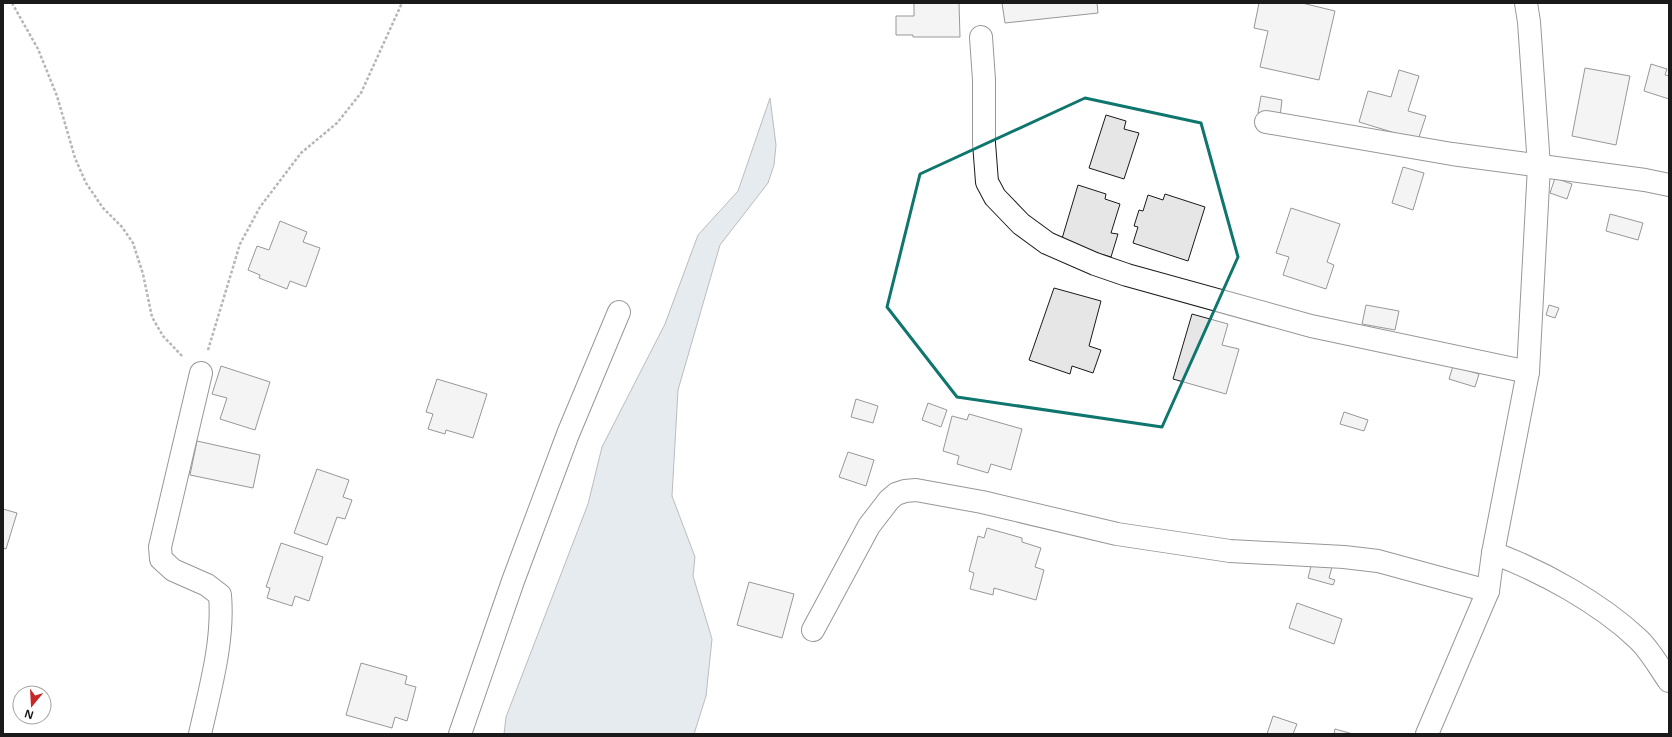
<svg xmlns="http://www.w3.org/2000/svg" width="1672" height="737" font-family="'Noto Sans',sans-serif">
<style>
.water{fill:#c6d2dc;stroke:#6a6a6a}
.building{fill:#e6e6e6;stroke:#1a1a1a}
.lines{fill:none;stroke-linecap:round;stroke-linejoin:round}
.street-casing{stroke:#1a1a1a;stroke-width:24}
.secondary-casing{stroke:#1a1a1a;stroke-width:24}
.path{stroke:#5f5f5f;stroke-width:2.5;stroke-dasharray:3 2;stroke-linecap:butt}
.street{stroke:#fff;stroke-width:22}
.secondary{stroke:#fff;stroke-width:22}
.marked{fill:none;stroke:#0f766e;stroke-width:3;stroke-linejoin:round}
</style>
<rect width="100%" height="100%" fill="#fff"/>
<polygon class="water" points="770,98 776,145 774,165 768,183 720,245 678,390 672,496 695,557 693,576 712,639 706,696 694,734 504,734 506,717 588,504 602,447 665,324 698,235 738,191"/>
<g class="building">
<polygon points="914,3 959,3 960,37 913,37 913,35 896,35 896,16 914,16"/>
<polygon points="1002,3 1097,3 1098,13 1005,23"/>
<polygon points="1259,3 1302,3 1335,11 1319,80 1260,67 1268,31 1254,28"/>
<polygon points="1651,64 1667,69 1665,75 1669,76 1669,99 1644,91"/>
<polygon points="1585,68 1630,76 1616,145 1572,136"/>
<polygon points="1399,70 1419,76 1408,111 1426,116 1418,140 1359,122 1368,91 1391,97"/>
<polygon points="1261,96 1282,100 1280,116 1258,113"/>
<polygon points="1106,115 1126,121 1124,129 1139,133 1124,179 1089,168"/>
<polygon points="1403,167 1424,173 1413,210 1392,203"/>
<polygon points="1555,178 1572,184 1567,199 1550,193"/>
<polygon points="1078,185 1106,194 1105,199 1120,204 1111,233 1118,234 1111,257 1061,242"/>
<polygon points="1165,194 1205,207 1188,261 1133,243 1138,227 1134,226 1139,210 1143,211 1148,195 1163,200"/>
<polygon points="1291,208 1340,224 1327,262 1334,265 1326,289 1283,275 1289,257 1276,253"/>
<polygon points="1610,214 1643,223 1638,240 1606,231"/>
<polygon points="280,221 307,232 303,242 320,248 306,287 290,281 287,289 259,278 260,275 248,270 257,246 269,250"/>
<polygon points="1054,288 1101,301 1089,346 1101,350 1093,373 1072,366 1070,374 1029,360"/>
<polygon points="1366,305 1399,311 1395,330 1362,324"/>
<polygon points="1549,305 1559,308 1555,318 1546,315"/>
<polygon points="1192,314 1228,324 1222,345 1239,349 1226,394 1173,379"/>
<polygon points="221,366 270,382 255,430 220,419 227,398 212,394"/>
<polygon points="1453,366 1479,374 1475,387 1449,379"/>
<polygon points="437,379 487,394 473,438 446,430 445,434 428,429 433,414 426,412"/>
<polygon points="856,399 878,406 873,423 851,417"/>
<polygon points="928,403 947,410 941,427 922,420"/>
<polygon points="1344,412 1368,420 1364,431 1340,424"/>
<polygon points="969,414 1022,429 1011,470 991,464 988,473 957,464 959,456 943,451 952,416 967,420"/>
<polygon points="197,441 260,455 253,488 190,475"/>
<polygon points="848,452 874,460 866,486 839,477"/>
<polygon points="317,469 349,480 343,497 352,500 345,519 337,517 327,545 294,533"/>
<polygon points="3,509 17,513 6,549 3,548"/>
<polygon points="987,528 1022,538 1022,542 1041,548 1035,567 1044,570 1036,600 994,588 993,595 970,589 974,573 969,571 978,536 984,538"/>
<polygon points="281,543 323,557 309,601 295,596 292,606 267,598 270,588 266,587"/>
<polygon points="1312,562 1332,567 1329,578 1335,580 1333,585 1308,578"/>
<polygon points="749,582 794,594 782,638 737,625"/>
<polygon points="1297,603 1342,619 1334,644 1289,628"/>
<polygon points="361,663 407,676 405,684 416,687 407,721 395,717 392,728 346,715"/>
<polygon points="1273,716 1297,724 1293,734 1267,734"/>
<polygon points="1335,729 1353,734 1334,734"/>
</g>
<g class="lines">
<g class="street-casing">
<g id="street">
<polyline points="981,37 984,80 984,143 987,182 995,197 1021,224 1047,243 1095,264 1127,275 1311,326 1528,372"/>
<polyline points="1266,122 1452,154 1645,180 1669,185"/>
<path d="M1493,553C1542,571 1600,603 1638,639C1650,650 1659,667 1669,681"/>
<polyline points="813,630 869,526 889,500 896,494 905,491 916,490 982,502 1117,534 1230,551 1344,557 1378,561 1488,591"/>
<path d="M200,734C210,689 224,641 220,595L207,585L173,570L161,559L160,547L201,373"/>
<polyline points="460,734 513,581 568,434 619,312"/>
</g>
</g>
<g class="secondary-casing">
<polyline id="secondary" points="1427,734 1488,591 1493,553 1528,372 1539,166 1529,22 1526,3"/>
</g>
<g class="path">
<polyline points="12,3 38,49 57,96 75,158 86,183 103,208 122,227 133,243 143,274 152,317 163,336 183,357"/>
<polyline points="208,350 240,244 260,207 301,153 337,123 361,93 402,3"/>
</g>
<use href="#street" class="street"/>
<use href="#secondary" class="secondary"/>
</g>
<path d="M0 0H1672V737H0ZM1085,98L1201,123L1238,257L1162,427L957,397L887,307L920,174Z" fill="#fff" fill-opacity=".55" fill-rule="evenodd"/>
<path class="marked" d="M1085,98L1201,123L1238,257L1162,427L957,397L887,307L920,174Z"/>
<rect width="1672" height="737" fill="none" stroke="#1a1a1a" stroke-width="8"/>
<g transform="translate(32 705) rotate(198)"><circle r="19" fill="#ffffff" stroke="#a3a3a3"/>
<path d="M0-3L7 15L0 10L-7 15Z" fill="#c62828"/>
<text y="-6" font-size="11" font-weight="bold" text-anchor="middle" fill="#1a1a1a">N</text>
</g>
</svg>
